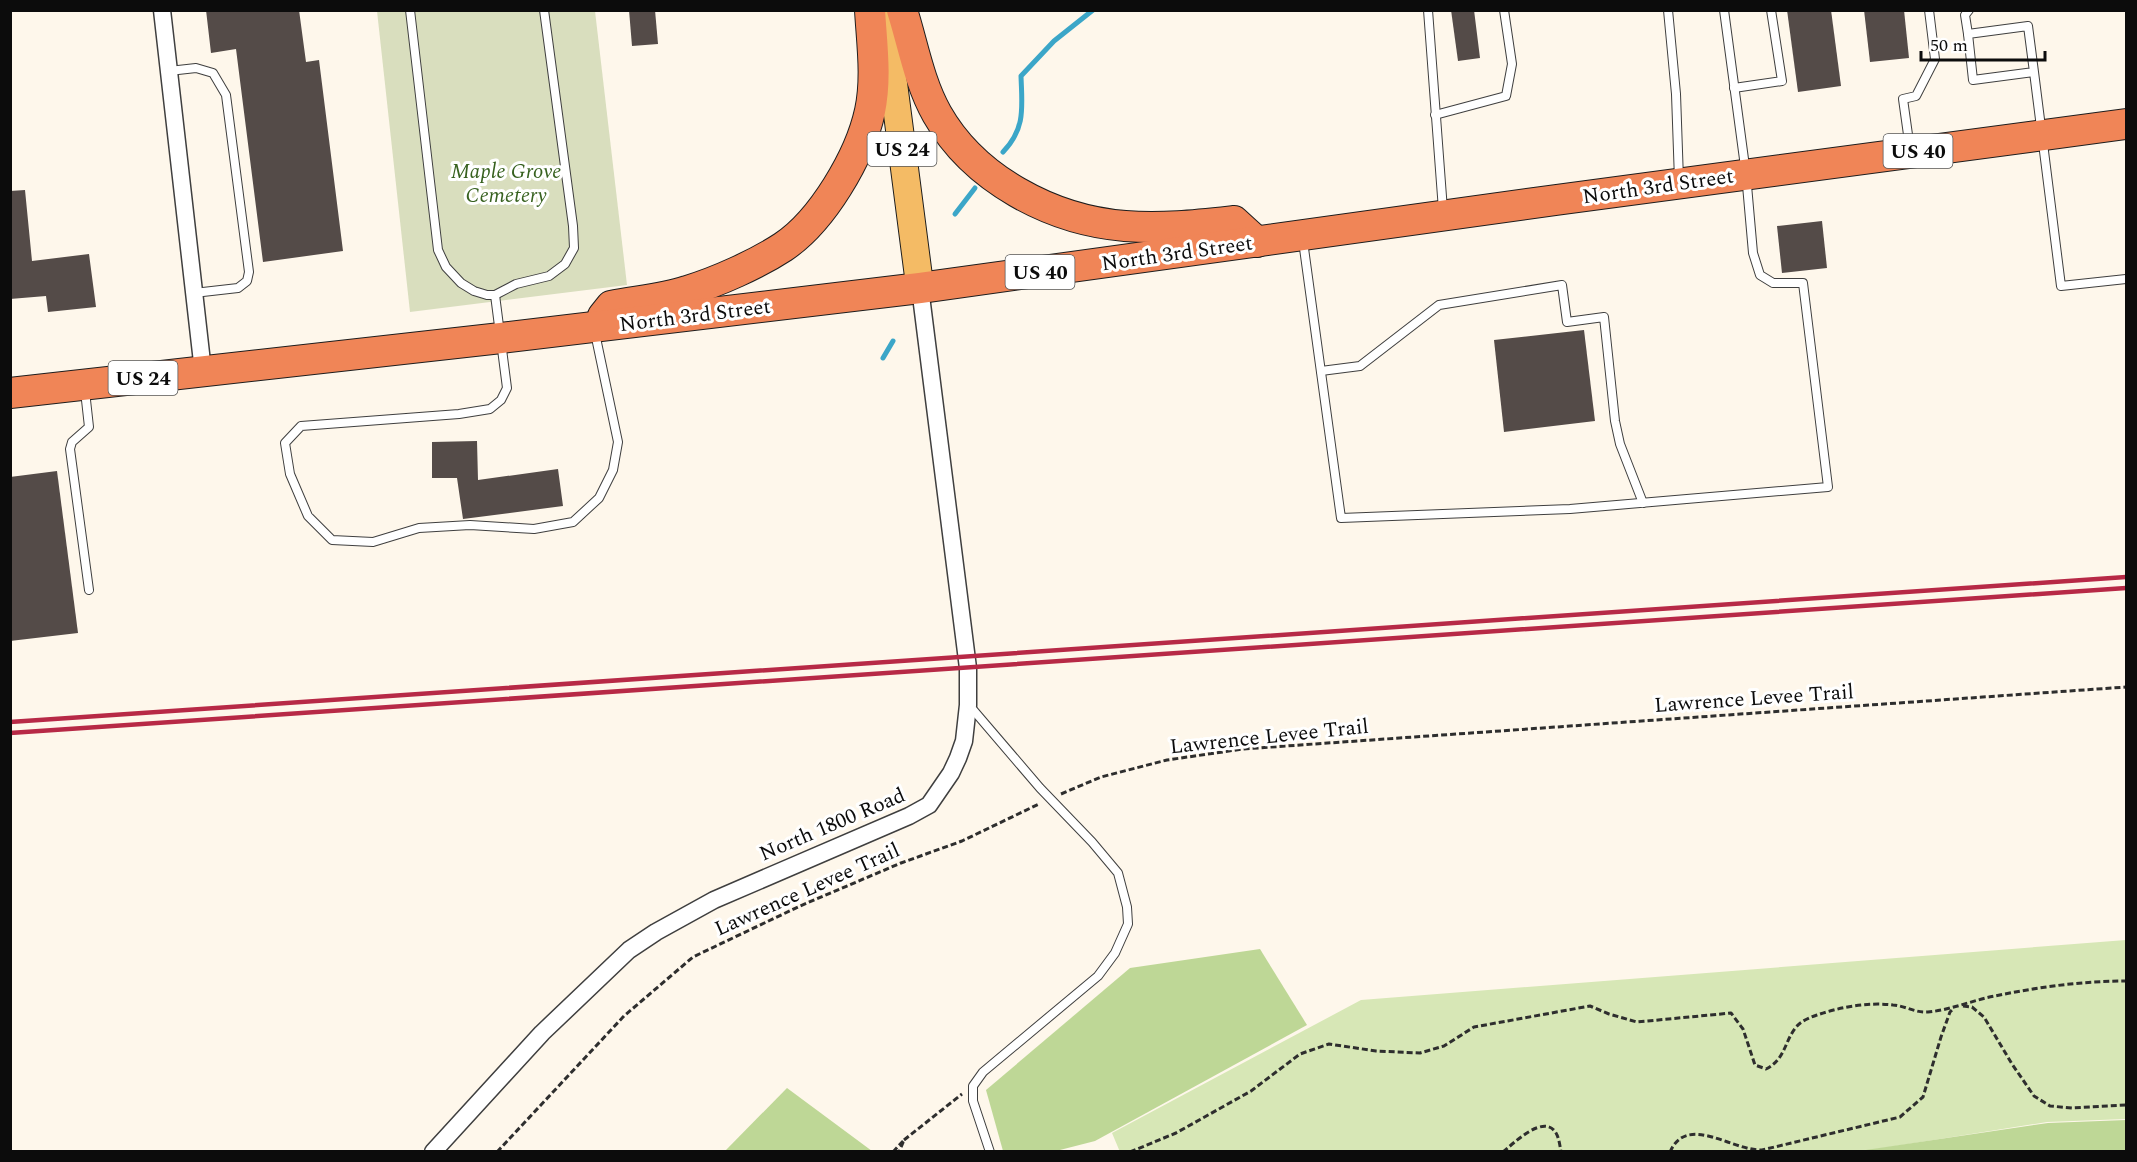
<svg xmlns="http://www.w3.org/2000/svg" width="2137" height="1162" font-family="Spectral,serif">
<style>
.green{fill:#d7e7b6}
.forest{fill:#bed796}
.cemetery{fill:#d9debe}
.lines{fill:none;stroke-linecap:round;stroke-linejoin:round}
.stream{stroke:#3ba6c8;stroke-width:5}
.building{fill:#544b48}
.lane-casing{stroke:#3f3f3f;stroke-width:10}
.street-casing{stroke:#3f3f3f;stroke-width:19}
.primary-casing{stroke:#1d1d1d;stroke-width:29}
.highway-casing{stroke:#1d1d1d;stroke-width:32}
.path{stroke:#2e2e2e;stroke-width:3;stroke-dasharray:6 3;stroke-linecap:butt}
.lane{stroke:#fff;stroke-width:8}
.street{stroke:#fff;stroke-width:16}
.primary{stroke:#f4bb65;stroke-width:27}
.highway{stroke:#f08557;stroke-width:30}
.rail{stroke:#b72946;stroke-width:4.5}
.labels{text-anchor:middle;stroke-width:6;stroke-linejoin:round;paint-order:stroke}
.shield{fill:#fff;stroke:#555;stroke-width:1.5}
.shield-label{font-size:20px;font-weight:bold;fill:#0c0c0c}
.park-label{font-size:21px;font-style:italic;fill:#37611f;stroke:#fff}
.street-label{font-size:21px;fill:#0c0c0c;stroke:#fff}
</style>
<rect width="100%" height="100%" fill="#fef7eb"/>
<polygon class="green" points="2126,940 2126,1119 2047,1122 1858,1152 1120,1152 1112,1133 1361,1000"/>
<g class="forest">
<polygon points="1260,949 1307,1025 1095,1141 1056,1151 1003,1151 986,1090 1130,968"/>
<polygon points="787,1088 872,1151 725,1151"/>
<polygon points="2126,1120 2126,1151 1859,1151 2048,1123"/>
</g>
<polygon class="cemetery" points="377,11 595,11 627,285 410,312"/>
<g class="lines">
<g class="stream">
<path d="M1003,152C1026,128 1022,107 1021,76L1054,41L1093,10"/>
<polyline points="955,214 975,188"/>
<polyline points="883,358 893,341"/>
</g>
</g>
<g class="building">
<polygon points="206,10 299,10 306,62 319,60 343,251 263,262 236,49 211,53"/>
<polygon points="629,10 655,10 658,44 632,46"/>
<polygon points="1451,10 1474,10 1480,58 1458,61"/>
<polygon points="1787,10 1831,10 1841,86 1798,92"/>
<polygon points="1864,10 1904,10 1909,58 1870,62"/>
<polygon points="25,190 32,261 89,254 96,307 48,312 46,296 10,299 10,191"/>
<polygon points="1822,221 1827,268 1782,273 1777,226"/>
<polygon points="1584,330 1595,421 1504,432 1494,340"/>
<polygon points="477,441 478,480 558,469 563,506 463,519 457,478 432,478 432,442"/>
<polygon points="57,471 78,633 10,641 10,477"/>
</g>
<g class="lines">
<g class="lane-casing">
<g id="lane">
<polyline points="410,10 438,250 446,267 461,283 474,291 487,295 495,295 516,284 549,276 565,264 574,248 573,226 544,10"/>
<polyline points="1428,10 1443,210"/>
<polyline points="1668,10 1676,94 1679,180"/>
<polyline points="1968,34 1965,15 1969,10"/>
<polyline points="169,71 196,68 213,73 226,95 249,272 247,281 238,288 194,293"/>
<polyline points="2034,72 2028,26 1968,34 1973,80 2034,72 2061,286 2126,279"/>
<polyline points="1734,88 1782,81 1771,10"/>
<polyline points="1435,115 1506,96 1512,64 1504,10"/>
<polyline points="1910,149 1903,99 1916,96 1935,59 1929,10"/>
<polyline points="1303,241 1341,518 1570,509 1828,487 1803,283 1773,283 1760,275 1753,253 1746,174 1724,10"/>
<polyline points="495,295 507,388 501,400 490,409 459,414 301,426 285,443 290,474 308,516 332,540 373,542 419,528 470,525 534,529 573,522 599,498 613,470 618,442 595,333"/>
<polyline points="1321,371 1360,366 1439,305 1562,285 1567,322 1604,317 1615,421 1620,444 1643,503"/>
<polyline points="85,391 89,427 72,442 70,449 89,590"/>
<polyline points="969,705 1040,788 1092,842 1118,873 1127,907 1128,924 1115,953 1098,976 983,1072 973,1086 973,1101 990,1152"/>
</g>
</g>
<g class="street-casing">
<g id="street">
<polyline points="162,10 203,371"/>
<polyline points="433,1152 542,1033 629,950 656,932 714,900 909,816 929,805 951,773 958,758 964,741 968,705 968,668 920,288"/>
</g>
</g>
<g class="primary-casing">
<polyline id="primary" points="884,10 920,288"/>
</g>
<g class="highway-casing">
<g id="highway">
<path d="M902,10C913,45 919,82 937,114C974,179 1051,220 1125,226C1162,229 1197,225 1234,221L1257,242"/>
<path d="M603,316L611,306C636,301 663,299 687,291C717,282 757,264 783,247C822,221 860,157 870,111C877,78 872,44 870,10"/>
<polyline points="10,393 501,338 920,288 1556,200 2126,124"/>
</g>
</g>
<g class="path">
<polyline points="1061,794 1101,777 1167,760 1243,749 2126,687"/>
<polyline points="1963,1006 1972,1007 1984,1017 2012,1064 2034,1096 2050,1106 2072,1108 2126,1105"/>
<polyline points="904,1140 962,1094"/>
<polyline points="497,1152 624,1016 693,957 800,906 901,863 962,841 1039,804"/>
<polyline points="893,1152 904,1140 899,1152"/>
<path d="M1130,1152L1176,1133L1251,1091L1300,1054L1329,1044L1376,1051L1420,1053L1444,1046L1474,1027L1590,1006L1609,1014L1637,1022L1731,1013L1743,1029L1755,1065L1766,1069C1786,1059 1784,1041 1797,1026C1801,1021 1811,1017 1817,1015C1840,1007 1869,1002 1893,1005C1906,1006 1915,1013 1928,1012C1951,1010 1973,1000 1995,996C2038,987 2083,981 2126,981"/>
<path d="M1503,1152C1514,1143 1544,1113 1556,1133C1559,1138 1560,1146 1561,1152"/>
<path d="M1670,1152C1687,1113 1732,1151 1762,1150L1900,1117L1923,1097L1941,1037L1950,1012L1954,1008"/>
</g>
<use href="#lane" class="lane"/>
<use href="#street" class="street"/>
<use href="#primary" class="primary"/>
<use href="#highway" class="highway"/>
<g class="rail">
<polyline points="10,722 2126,577"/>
<polyline points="10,733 2126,588"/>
</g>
</g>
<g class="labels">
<g class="shield">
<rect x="867.5" y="132" width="69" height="34" rx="4.5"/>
<rect x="1883.5" y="134" width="69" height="34" rx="4.5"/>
<rect x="1005.5" y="255" width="69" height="34" rx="4.5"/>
<rect x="108.5" y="361" width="69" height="34" rx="4.5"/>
</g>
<g class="shield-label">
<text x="902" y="156">US 24</text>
<text x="1918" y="158">US 40</text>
<text x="1040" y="279">US 40</text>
<text x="143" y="385">US 24</text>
</g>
<g class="park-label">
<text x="506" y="178">Maple Grove<tspan x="506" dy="24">Cemetery</tspan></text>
</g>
<g class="street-label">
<text transform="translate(1658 186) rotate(-8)" y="7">North 3rd Street</text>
<text transform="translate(1177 253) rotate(-8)" y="7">North 3rd Street</text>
<text transform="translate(695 315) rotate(-7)" y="7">North 3rd Street</text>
<text transform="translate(1754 698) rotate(-4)" y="7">Lawrence Levee Trail</text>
<text transform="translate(1269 736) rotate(-6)" y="7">Lawrence Levee Trail</text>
<text transform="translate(832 824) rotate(-23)" y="7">North 1800 Road</text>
<text transform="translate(807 889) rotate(-24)" y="7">Lawrence Levee Trail</text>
</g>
</g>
<rect width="2137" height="1162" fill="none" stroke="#0c0c0c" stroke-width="24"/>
<path d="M1921 51v9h124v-9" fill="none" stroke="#0c0c0c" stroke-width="3"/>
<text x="1930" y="51" font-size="18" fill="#0c0c0c" stroke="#ffffff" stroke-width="4.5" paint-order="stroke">50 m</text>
</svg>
